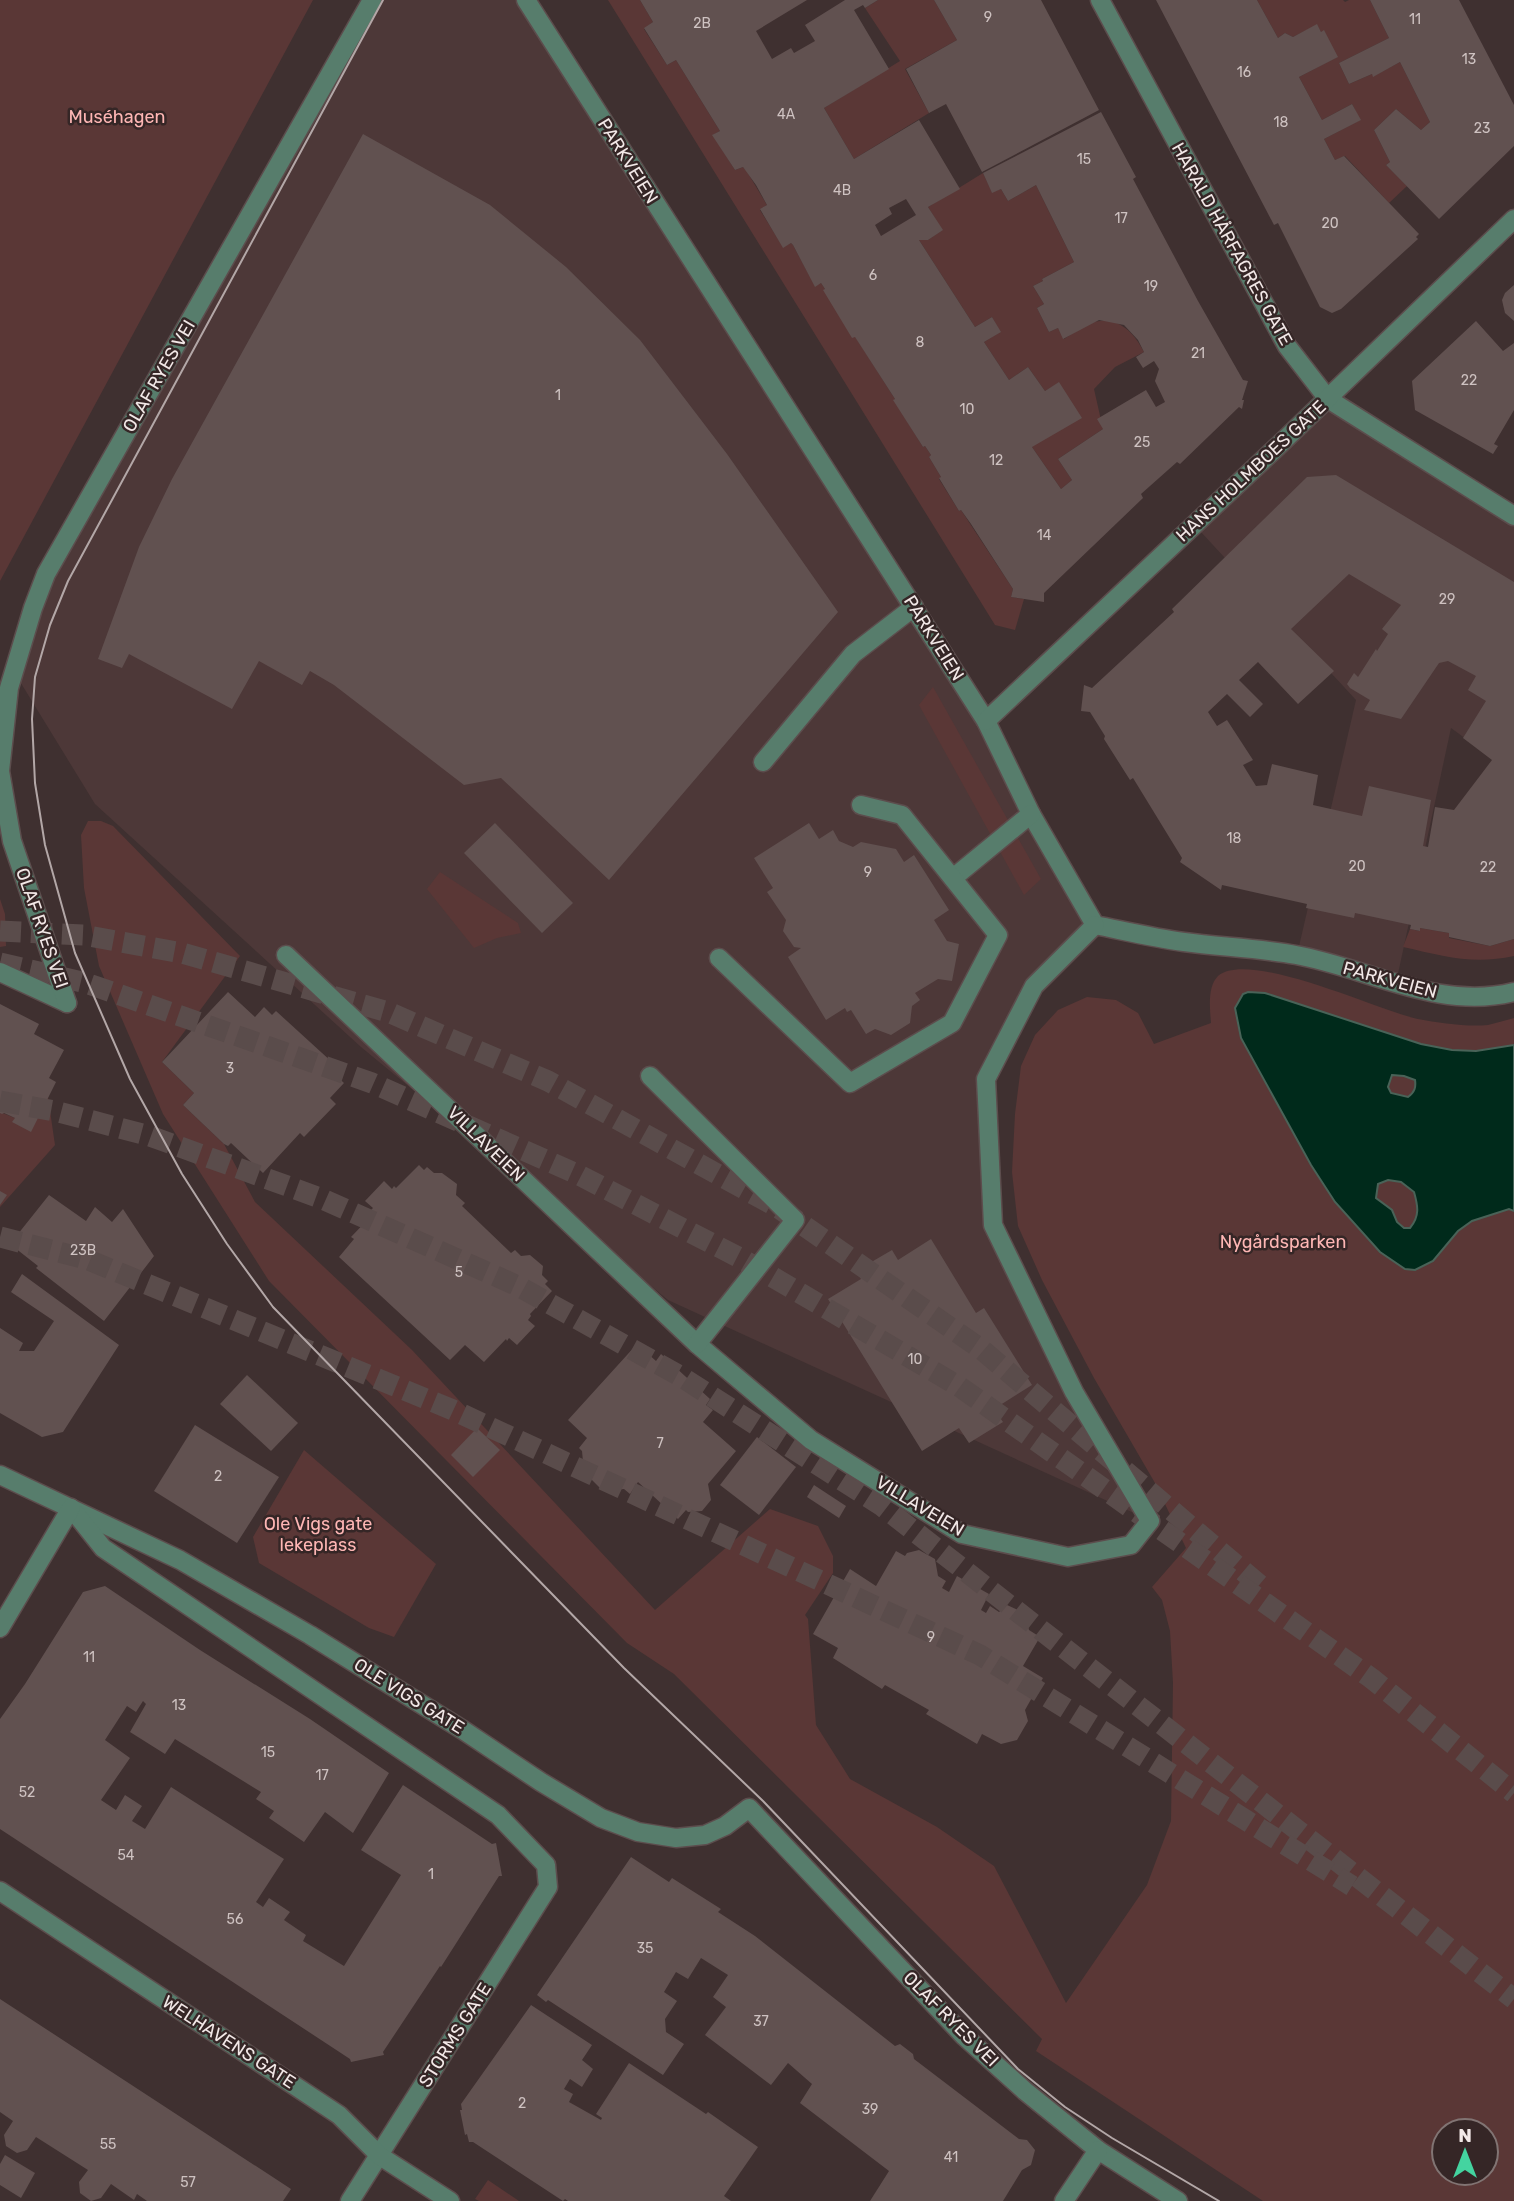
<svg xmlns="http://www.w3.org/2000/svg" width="1514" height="2201" font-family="Rubik,sans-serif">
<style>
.built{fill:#4d3838}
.green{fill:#5a3736;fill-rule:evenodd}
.water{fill:#002a1b;stroke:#496358;stroke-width:2;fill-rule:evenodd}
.building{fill:#615150;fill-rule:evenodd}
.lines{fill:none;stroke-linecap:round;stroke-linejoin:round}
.highway-tunnel{stroke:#5a4c4b;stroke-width:21;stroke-dasharray:21 10;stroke-linecap:butt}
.minor-casing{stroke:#5c4d4d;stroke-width:21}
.minor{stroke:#577d6c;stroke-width:18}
.tram{stroke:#b3a7a7;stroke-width:2}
.labels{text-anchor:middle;stroke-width:5;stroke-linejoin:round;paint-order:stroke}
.number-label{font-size:14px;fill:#cec2c1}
.park-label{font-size:18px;fill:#feb6b4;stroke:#352626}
.street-label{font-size:18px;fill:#f2e8e7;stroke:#352626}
</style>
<rect width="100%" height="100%" fill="#3f3030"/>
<g class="built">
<polygon points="372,0 526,0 914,607 1095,925 1034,986 986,1079 993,1225 1136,1514 668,1300 361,1047 95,804 19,680 46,574"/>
<polygon points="1328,399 1514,516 1514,774 1451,728 1396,983 1297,955 1356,700 1189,519"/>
</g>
<g class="green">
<polygon points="0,0 313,0 0,581"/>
<polygon points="608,0 640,0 653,22 644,29 667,65 676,60 720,131 713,135 735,170 743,167 746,170 767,205 760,210 783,247 791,243 793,245 815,286 821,283 825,289 895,399 894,400 923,447 925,446 931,455 929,457 941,477 939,479 959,511 961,510 1013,589 1011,597 1024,599 1015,630 995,625"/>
<polygon points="878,0 934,0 957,40 905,69 929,113 854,159 824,108 900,61 865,8"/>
<polygon points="1257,0 1343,0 1345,2 1349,0 1370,0 1389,38 1339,63 1349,84 1372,74 1374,76 1400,62 1430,122 1421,130 1396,109 1374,130 1390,162 1386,165 1407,186 1389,203 1345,156 1335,160 1324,139 1360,120 1352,104 1322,120 1299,77 1337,57 1324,31 1321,32 1317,25 1293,37 1285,33 1278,38"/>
<path d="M983,173L992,192L1001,189L1008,201L1036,185L1074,262L1042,279L1043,281L1033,286L1044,304L1037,308L1049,332L1058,328L1064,339C1072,334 1091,321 1100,321C1122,319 1135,335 1144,352L1115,367L1094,389L1103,429L1058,459L1072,480L1061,489L1032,447L1059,383L1045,391L1028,367L1009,380L984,342L1000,332L992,317L975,327L919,240H928L942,230L928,207Z"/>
<polygon points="933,687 1041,879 1024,895 919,705"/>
<path d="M88,821H101L113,826L240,956L162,1062L194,1093L183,1105L224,1144L255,1202L412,1350L655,1610L770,1509L818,1526L833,1556V1573L805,1615L808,1619L816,1725L850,1779L937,1827L994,1866L1066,2003L1147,1885L1171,1821L1173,1683L1170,1631L1162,1600L1152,1587L1186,1548L1155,1483L1094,1378L1042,1280L1018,1226L1012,1172L1015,1114L1021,1066L1035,1035L1058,1010L1087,997L1116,1000L1138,1013L1154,1044L1211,1023C1210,1009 1207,987 1218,976C1249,949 1379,1011 1418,1019C1440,1023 1466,1027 1488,1025C1497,1023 1506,1020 1514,1018V2201H1263L1036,2051L1042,2039L674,1674L627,1643L269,1281L163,1114L99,966L84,888L81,835ZM1444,2131H1486V2173H1444Z"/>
<polygon points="440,872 518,923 521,933 497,938 474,948 427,889"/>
<polygon points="0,899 5,914 6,946 0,947"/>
<path d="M1420,928L1449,933V938L1490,946L1514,939V956C1473,965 1443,956 1403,947L1410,929L1419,931Z"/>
<polygon points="48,1097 55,1145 0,1207 0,1112 15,1118"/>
<polygon points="304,1450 436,1564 394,1637 369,1628 259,1563 253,1537"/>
<polygon points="488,2180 519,2201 479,2201 475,2199"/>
</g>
<path class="water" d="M1248,992L1265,993L1421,1044L1452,1050L1476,1051L1514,1045V1211L1509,1209L1472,1221L1458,1231L1433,1261L1415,1270L1405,1269L1380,1252L1335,1202L1311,1165L1241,1038L1235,1008L1243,994ZM1392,1075L1404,1076L1415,1080C1416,1087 1415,1092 1408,1097L1391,1093L1388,1087ZM1388,1180L1401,1182L1414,1192C1418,1206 1420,1216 1410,1228H1404L1397,1222L1392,1210L1376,1198L1378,1184Z"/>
<g class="building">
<path d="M640,0H807L756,31L772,59L791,48L794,53L815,41L805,25L845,0H878L865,8L863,5L854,10L889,69L824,108L854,159L919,120L960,189L928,207L943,230L928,240H919L975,327L992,317L1001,332L984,342L1009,380L1028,367L1045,391L1059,382L1082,418L1032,447L1061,489L1072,480L1058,459L1103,429L1097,419L1146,390L1156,407L1165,402L1155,381L1159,369L1154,361L1143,368L1136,357L1144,352L1138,340L1124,325L1099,320L1063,339L1058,328L1049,332L1037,308L1044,304L1033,286L1043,281L1042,279L1074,262L1036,185L1008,201L1001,189L992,193L983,173L1101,112L1136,177L1133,179L1198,301L1243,380L1248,381L1242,400H1244L1242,409L1239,407L1180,464L1177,462L1141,494L1143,498L1044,593V602L1011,597L1013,589L971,524L961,510L959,511L939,478L941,477L929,457L931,455L925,446L923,447L893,400L895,399L855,337L852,338L823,290L825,289L821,283L815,287L793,245L791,243L783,248L760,209L767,205L756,185L743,167L735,170L712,135L720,131L676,60L667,65L644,28L653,22ZM906,199L916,215L881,236L875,225L892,214L889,208Z"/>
<polygon points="934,0 1041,0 1099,110 982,172 946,104 929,113 906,69 957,40"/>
<polygon points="1156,0 1257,0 1278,38 1285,33 1293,37 1317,24 1321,32 1324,30 1338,57 1299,77 1322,120 1352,104 1361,120 1324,139 1335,160 1344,156 1419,234 1416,237 1418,239 1341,309 1332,313 1320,307 1278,223 1274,225"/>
<polygon points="1370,0 1459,0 1514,105 1514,146 1439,219 1386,165 1390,162 1374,130 1396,109 1421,130 1430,122 1400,62 1373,77 1372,74 1349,84 1339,63 1389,38"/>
<polygon points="363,134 490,205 566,267 640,340 727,454 838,612 609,880 501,778 464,785 334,685 310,671 302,685 259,661 232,709 129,654 122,668 98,659 139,547 172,479"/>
<polygon points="1514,285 1514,321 1505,313 1502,300 1505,293"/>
<polygon points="1476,321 1503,351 1514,343 1514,410 1494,444 1498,446 1493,454 1415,410 1412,381"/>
<path d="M1336,475L1514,582V939L1490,946L1449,937V933L1420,928V931L1410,929L1411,925L1355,913L1354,918L1306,908L1307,904L1222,885L1221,890L1180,862L1182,858L1133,778L1130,780L1104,739L1105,736L1090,712L1081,711L1084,685L1092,688L1174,612L1172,609L1307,477ZM1349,574L1401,605L1382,629L1388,634L1377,651L1376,649L1358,677L1354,673L1347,684L1350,688L1370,700L1364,710L1401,719L1439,663L1448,661L1476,676L1468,690L1486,701L1463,738L1492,760L1454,810L1435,807L1428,847L1423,846L1431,800L1369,786L1362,816L1313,805L1318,775L1272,764L1267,785L1256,786L1243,765L1253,760L1227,720L1217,726L1208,712L1227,694L1250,717L1263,704L1239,680L1258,662L1298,704L1334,671L1291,629Z"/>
<polygon points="495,823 573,903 542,933 464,853"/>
<polygon points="809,823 819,839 833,830 839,841 853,847 861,842 896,849 904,862 914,855 949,910 934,920 947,941 959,944 952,981 938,979 915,993 920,1000 912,1006 910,1023 891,1035 875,1029 866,1034 851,1010 847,1012 845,1008 826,1020 788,957 801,948 794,947 783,931 786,920 767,892 773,888 754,858"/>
<polygon points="228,992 255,1017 264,1007 272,1015 276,1011 333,1063 328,1068 344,1083 330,1098 336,1104 304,1137 300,1133 263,1173 231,1143 228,1146 224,1144 183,1105 194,1093 162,1062"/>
<polygon points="0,1004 39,1024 34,1034 64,1050 49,1078 56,1082 31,1132 12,1122 15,1118 4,1113 2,1114 0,1113"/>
<polygon points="419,1165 424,1170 427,1167 434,1173 442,1173 457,1184 456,1195 465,1203 462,1206 511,1253 515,1250 521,1256 530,1255 543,1266 542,1275 548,1281 545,1284 552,1291 530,1314 531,1316 528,1320 535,1326 517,1345 509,1338 507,1341 506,1339 484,1362 465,1345 450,1360 339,1257 354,1239 351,1237 373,1214 370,1211 373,1208 365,1201 384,1181 392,1189 394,1186 396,1188"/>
<polygon points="0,1191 7,1195 0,1205"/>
<polygon points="49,1195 86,1221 95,1207 112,1222 123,1209 154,1256 104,1321 36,1268 38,1266 10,1244"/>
<polygon points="931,1239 976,1313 984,1308 1032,1385 994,1409 1003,1422 969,1443 959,1428 922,1451 828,1299 861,1279 856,1271 892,1250 898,1260"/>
<polygon points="22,1274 119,1345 63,1432 42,1437 0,1413 0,1328 23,1343 19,1351 34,1351 54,1321 11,1292"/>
<polygon points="637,1344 656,1361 661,1354 710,1399 706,1405 713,1410 703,1422 736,1451 708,1484 711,1500 702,1511 688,1512 686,1510 678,1519 638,1482 630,1494 624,1489 603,1491 584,1472 582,1451 579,1448 587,1438 568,1420"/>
<polygon points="247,1375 298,1423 271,1451 220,1404"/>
<polygon points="195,1425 279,1477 237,1543 154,1491"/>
<polygon points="477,1428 500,1450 473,1477 451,1455"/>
<polygon points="757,1437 796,1467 759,1515 720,1485"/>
<polygon points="814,1485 846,1506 839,1518 807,1497"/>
<polygon points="919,1550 935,1559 938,1576 946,1581 942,1588 949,1592 957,1576 989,1594 981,1610 986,1613 990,1606 999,1612 1007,1605 1025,1613 1029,1630 1040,1637 1023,1666 1043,1678 1025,1710 1028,1721 1017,1740 1001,1744 982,1734 977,1744 926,1714 929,1710 885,1685 882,1689 833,1658 838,1648 813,1634 850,1569 876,1586 896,1551 905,1556 907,1553"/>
<polygon points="105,1586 200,1650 310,1719 389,1773 353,1833 325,1812 304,1842 269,1818 274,1811 256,1799 261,1792 175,1739 165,1754 130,1732 146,1704 143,1701 136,1712 127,1706 105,1740 130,1758 101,1800 116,1810 125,1795 142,1806 132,1821 145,1829 171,1787 284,1859 256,1902 263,1907 269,1898 290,1912 284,1920 306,1935 303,1941 344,1966 401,1875 361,1850 403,1785 492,1844 496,1843 502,1876 499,1876 441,1967 440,1966 383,2052 384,2055 351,2062 350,2059 0,1829 0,1719 25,1684 83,1592"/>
<polygon points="631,1857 669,1882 672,1878 721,1909 718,1912 755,1936 895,2046 900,2044 913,2054 914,2059 1019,2139 1027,2140 1035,2150 1031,2165 1022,2170 1003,2201 870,2201 889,2171 800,2103 812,2084 788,2063 771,2085 705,2035 726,2007 713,1997 728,1975 701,1958 688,1979 676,1972 664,1992 677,2001 665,2019 666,2032 684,2044 663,2075 548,2000 546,2002 537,1995"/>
<polygon points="0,1999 291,2189 283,2201 147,2201 137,2194 134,2200 111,2184 101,2198 91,2201 80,2193 79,2182 88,2170 36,2137 27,2150 17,2153 6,2146 4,2135 13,2121 0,2112"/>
<polygon points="531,2005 592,2045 582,2060 593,2069 582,2087 570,2079 564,2089 573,2094 569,2102 601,2120 602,2118 596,2114 629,2063 706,2114 708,2112 758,2147 724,2196 731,2201 568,2201 565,2199 563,2201 473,2142 469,2142 467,2134 465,2135 460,2110 462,2110 461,2104"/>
<polygon points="5,2155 35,2173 21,2198 0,2185 0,2164"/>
</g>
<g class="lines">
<g class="highway-tunnel">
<polyline points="0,931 83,935 182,953 388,1012 548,1081 777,1207 981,1349 1262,1587"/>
<polyline points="0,963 86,983 372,1083 577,1174 742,1259 960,1387 1371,1678 1514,1793"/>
<polyline points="0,1101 55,1111 150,1136 320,1198 518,1286 680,1376 882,1506 1514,1999"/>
<polyline points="0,1237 86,1259 453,1410 980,1655 1352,1886"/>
</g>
<g class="minor-casing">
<g id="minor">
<path d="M526,0L986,721L1031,814L1095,925C1125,931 1154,938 1184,942C1221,947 1259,948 1296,955C1368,968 1439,1011 1514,992"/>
<polyline points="1100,0 1287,346 1328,399 1514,516"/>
<polyline points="986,721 1277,447 1514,219"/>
<polyline points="763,762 853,654 914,607"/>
<polyline points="953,878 1031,814"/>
<polyline points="286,955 697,1344 811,1440 962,1534 1068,1557 1131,1545 1150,1521 1074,1392 993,1225 986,1079 1034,986 1095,925"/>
<polyline points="719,958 850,1083 952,1023 998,935 902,815 861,805"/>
<polyline points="0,972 67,1003"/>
<polyline points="67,1003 12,841 0,771 9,688 33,608 46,574 372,0"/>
<polyline points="650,1076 795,1220 697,1344"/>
<polyline points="0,1475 180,1560 310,1635 463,1730 541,1782 601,1818 638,1832 676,1838 705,1835 725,1826 749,1808 964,2036 1025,2091 1098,2150 1178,2201"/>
<polyline points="76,1514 103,1548 498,1815 546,1865 548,1887 350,2201"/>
<polyline points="0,1628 71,1508"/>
<polyline points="0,1891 339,2115 380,2156 450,2201"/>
<polyline points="1064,2201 1098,2150"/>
</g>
</g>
<use href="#minor" class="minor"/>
<polyline class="tram" points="383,0 68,581 50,625 35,677 32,719 35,783 45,845 75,953 130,1079 182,1174 227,1244 273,1307 624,1668 763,1801 1018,2069 1065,2107 1112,2138 1219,2201"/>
</g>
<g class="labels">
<g class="number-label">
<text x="988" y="22">9</text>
<text x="1415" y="24">11</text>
<text x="702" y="28">2B</text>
<text x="1469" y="64">13</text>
<text x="1244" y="77">16</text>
<text x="786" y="119">4A</text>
<text x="1281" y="127">18</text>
<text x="1482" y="133">23</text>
<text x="1084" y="164">15</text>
<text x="842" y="195">4B</text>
<text x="1121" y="223">17</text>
<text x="1330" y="228">20</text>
<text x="873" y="280">6</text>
<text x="1151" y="291">19</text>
<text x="920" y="347">8</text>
<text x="1198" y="358">21</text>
<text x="1469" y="385">22</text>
<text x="558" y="400">1</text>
<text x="967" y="414">10</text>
<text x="1142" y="447">25</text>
<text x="996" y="465">12</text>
<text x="1044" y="540">14</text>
<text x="1447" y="604">29</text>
<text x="1234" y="843">18</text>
<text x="1357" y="871">20</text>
<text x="1488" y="872">22</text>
<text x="868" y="877">9</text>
<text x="230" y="1073">3</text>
<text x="83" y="1255">23B</text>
<text x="459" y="1277">5</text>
<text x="915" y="1364">10</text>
<text x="660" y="1448">7</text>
<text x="218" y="1481">2</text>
<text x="931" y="1642">9</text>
<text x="89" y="1662">11</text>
<text x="179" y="1710">13</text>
<text x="268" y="1757">15</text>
<text x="322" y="1780">17</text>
<text x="27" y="1797">52</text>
<text x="126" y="1860">54</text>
<text x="431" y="1879">1</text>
<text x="235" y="1924">56</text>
<text x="645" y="1953">35</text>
<text x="761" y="2026">37</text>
<text x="522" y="2108">2</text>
<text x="870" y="2114">39</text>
<text x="108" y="2149">55</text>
<text x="951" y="2162">41</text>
<text x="188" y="2187">57</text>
</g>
<g class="park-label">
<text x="117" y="123">Muséhagen</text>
<text x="1283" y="1248">Nygårdsparken</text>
<text x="318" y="1530">Ole Vigs gate<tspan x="318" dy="21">lekeplass</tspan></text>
</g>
<g class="street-label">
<text transform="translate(628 161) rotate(58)" y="6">PARKVEIEN</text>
<text transform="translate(1232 244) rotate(61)" y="6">HARALD HÅRFAGRES GATE</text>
<text transform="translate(159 376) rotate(-60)" y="6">OLAF RYES VEI</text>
<text transform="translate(1251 471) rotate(-43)" y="6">HANS HOLMBOES GATE</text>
<text transform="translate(934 638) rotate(58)" y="6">PARKVEIEN</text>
<text transform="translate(42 928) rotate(71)" y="6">OLAF RYES VEI</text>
<text transform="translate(1390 980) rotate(15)" y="6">PARKVEIEN</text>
<text transform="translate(486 1144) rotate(44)" y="6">VILLAVEIEN</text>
<text transform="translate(920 1506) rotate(31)" y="6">VILLAVEIEN</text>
<text transform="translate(409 1696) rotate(32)" y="6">OLE VIGS GATE</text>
<text transform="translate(951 2019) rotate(45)" y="6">OLAF RYES VEI</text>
<text transform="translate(455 2035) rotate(-58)" y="6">STORMS GATE</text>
<text transform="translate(229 2042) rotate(33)" y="6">WELHAVENS GATE</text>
</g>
</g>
<g transform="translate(1465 2152)"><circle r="33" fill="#352626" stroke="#817473" stroke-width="2"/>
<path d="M0-5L12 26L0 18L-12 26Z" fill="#44d4a0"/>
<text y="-10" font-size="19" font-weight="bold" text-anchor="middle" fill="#f2e8e7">N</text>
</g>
</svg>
